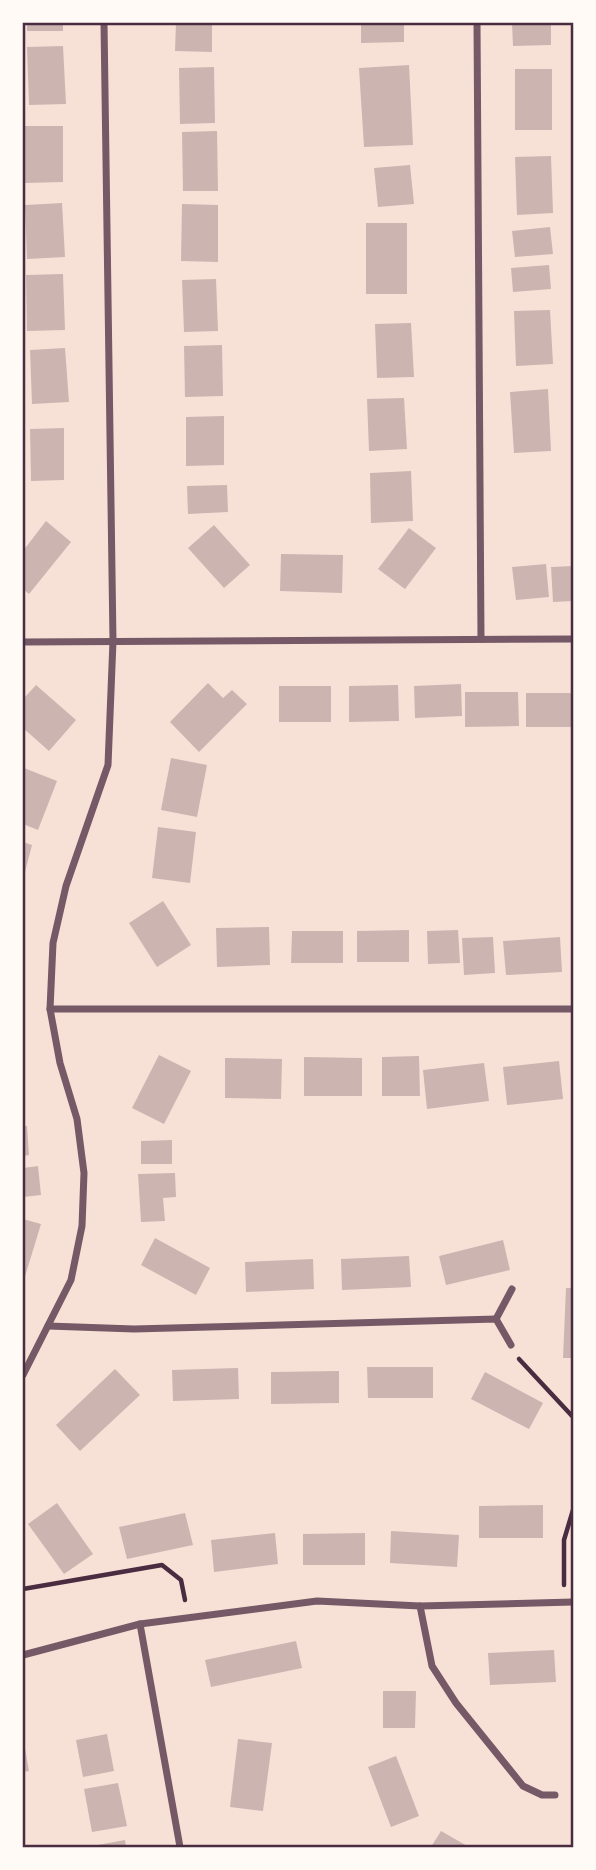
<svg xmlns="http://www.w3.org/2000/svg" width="596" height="1870" font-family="'Times New Roman',serif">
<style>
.building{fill:#ccb4b1}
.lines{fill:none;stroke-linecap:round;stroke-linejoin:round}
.path{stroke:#4a2c40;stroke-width:4.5}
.minor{stroke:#755966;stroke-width:7}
.neatline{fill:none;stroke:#4a2c40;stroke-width:2.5}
</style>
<rect width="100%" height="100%" fill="#f7e1d7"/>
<g class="building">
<rect x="27" y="23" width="36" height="8"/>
<polygon points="176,23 212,23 212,52 175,51"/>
<polygon points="361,23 404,23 404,42 361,43"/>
<polygon points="512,23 551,23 551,45 513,46"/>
<polygon points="63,46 66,104 29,105 27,47"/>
<polygon points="409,65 413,145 364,147 359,68"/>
<polygon points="214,67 215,123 180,124 179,68"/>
<rect x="515" y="69" width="37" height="61"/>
<polygon points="24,126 63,126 63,182 25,183"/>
<polygon points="217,131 218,191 183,191 182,132"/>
<polygon points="551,156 553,213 517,215 515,157"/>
<polygon points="410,165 414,204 378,207 374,168"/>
<polygon points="62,203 65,257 27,259 25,205"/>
<polygon points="182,204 218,205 218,262 181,261"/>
<rect x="366" y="223" width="41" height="71"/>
<polygon points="550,227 553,254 515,257 512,231"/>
<polygon points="549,265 551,289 513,292 511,268"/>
<polygon points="63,274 65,330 27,331 26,275"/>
<polygon points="216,279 218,331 184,332 182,280"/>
<polygon points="550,310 553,364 516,366 514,311"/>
<polygon points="411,323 414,377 377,378 375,324"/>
<polygon points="222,345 223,396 185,397 184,346"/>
<polygon points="65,348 69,402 32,404 30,350"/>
<polygon points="548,389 551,451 514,453 510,392"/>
<polygon points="404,398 407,449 369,451 367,399"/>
<polygon points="224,416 224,465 186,466 186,417"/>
<polygon points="64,428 64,480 31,481 30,429"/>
<polygon points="411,471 413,521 371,523 370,473"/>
<polygon points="227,485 228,512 188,514 187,486"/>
<polygon points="46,521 71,542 29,594 23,589 23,551"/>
<polygon points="214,525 250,565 224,588 188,548"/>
<polygon points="409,528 436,548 405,589 378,569"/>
<polygon points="281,554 343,555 342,593 280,591"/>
<polygon points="546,564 549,597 516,600 512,567"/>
<polygon points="573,566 573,601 553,602 551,567"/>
<polygon points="208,683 223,698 232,690 247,704 199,752 170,722"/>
<polygon points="461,684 462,716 415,718 414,686"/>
<polygon points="36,685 76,720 49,751 23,728 23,695 25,697"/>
<polygon points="398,685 399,721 349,722 349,686"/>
<rect x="279" y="686" width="52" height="36"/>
<polygon points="465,692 518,692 519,726 465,727"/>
<rect x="526" y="693" width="47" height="34"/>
<polygon points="171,758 207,765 197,817 161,810"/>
<polygon points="24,768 57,781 38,830 23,824"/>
<polygon points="158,827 196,832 190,883 152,878"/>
<polygon points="23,842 32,845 24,876 23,876"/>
<polygon points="163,901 191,945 157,967 129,923"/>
<polygon points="269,927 270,965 217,967 216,928"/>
<polygon points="409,930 409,962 357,962 357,931"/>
<polygon points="458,930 460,963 428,964 427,931"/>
<polygon points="292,931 343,931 343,963 291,963"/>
<polygon points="493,937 495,973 464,975 462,938"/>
<polygon points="560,937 562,972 506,975 503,941"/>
<polygon points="159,1055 191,1071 164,1124 132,1108"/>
<polygon points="419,1056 420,1096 382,1096 382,1057"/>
<polygon points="304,1057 362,1058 362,1096 304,1096"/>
<polygon points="225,1058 282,1059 281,1099 225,1098"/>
<polygon points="559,1061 563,1099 507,1105 503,1067"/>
<polygon points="484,1063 489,1101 427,1109 423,1070"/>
<polygon points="23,1126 27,1126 29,1155 23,1156"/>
<polygon points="172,1140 172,1164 141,1164 141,1141"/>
<polygon points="38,1166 41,1195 23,1197 23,1168"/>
<polygon points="175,1173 176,1197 163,1198 165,1221 141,1222 138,1174"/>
<polygon points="23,1219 41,1224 23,1283"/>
<polygon points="155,1238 210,1268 196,1295 141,1265"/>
<polygon points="503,1240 510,1270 446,1285 439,1256"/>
<polygon points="409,1256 411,1287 342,1290 341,1259"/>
<polygon points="313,1259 314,1289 246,1292 245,1262"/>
<polygon points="566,1288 573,1288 573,1358 563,1358"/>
<polygon points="367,1367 433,1367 433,1398 368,1398"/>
<polygon points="238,1368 239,1399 173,1401 172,1370"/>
<polygon points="115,1369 140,1395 80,1451 56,1425"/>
<polygon points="339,1371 339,1403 271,1404 271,1372"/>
<polygon points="485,1372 543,1403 529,1429 471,1399"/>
<polygon points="57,1503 93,1554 64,1574 28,1524"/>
<polygon points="543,1505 543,1538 479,1538 479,1506"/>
<polygon points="185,1513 193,1545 127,1559 119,1527"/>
<polygon points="391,1531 459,1535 457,1567 390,1563"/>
<polygon points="275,1533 278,1564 214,1572 211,1540"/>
<polygon points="365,1533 365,1565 303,1565 303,1534"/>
<polygon points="296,1641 302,1668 211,1687 205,1660"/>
<polygon points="554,1650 556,1682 490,1685 488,1653"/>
<polygon points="383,1691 416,1691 415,1728 383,1728"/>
<polygon points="107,1734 114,1771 83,1777 76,1740"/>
<polygon points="23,1737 29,1771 23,1772"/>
<polygon points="238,1739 272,1743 263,1811 230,1807"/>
<polygon points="396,1756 419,1816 391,1827 368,1767"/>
<polygon points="118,1783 127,1826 92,1832 84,1789"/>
<polygon points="441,1831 469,1847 431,1847"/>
<polygon points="125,1840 126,1847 92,1847 92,1846"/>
</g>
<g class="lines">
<g class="path">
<polyline points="519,1359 573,1417"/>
<polyline points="564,1585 564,1540 573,1510"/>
<polyline points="23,1589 162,1565 181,1580 185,1600"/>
</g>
<g class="minor">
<polyline points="477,23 481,639"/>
<polyline points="23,642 573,639"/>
<polyline points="50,1009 573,1009"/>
<polyline points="496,1319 512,1289"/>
<polyline points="48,1326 134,1329 496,1319 511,1345"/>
<polyline points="23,1375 71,1280 82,1226 84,1173 77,1119 60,1063 50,1009 53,943 66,886 108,765 113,641 104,23"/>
<polyline points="420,1606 432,1666 456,1703 523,1786 542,1795 555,1795"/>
<polyline points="140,1624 180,1847"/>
<polyline points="23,1655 140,1624 317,1601 420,1606 573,1602"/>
</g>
</g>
<rect width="596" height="1870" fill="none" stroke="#fffaf5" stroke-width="49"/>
<rect x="24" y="24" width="548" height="1822" class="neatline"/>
</svg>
